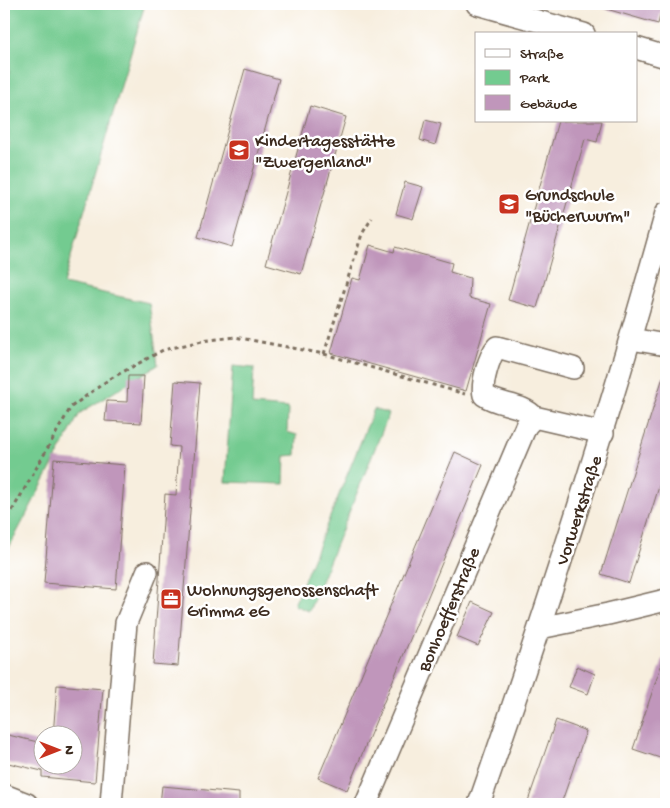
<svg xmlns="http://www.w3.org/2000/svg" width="670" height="808" font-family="'Gochi Hand',sans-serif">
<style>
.green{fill:#73cb90;stroke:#577a57}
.building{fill:#c096bb}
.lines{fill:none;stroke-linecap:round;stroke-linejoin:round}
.minor-casing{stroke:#7d6f61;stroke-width:24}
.path{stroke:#7d6f61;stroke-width:3;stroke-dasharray:4 4;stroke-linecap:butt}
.minor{stroke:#fff;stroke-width:21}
.labels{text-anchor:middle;stroke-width:5;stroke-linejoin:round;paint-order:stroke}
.poi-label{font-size:18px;fill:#3b2a1e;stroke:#fff;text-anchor:start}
.street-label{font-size:18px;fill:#3b2a1e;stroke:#fff}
</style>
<rect width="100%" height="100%" fill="#fff"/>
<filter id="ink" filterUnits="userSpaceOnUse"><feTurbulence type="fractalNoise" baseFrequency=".02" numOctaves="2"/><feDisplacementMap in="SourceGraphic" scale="10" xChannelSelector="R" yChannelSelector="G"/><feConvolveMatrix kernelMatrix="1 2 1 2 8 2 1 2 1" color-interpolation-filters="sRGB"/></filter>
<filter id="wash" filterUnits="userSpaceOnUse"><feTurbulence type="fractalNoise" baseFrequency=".0096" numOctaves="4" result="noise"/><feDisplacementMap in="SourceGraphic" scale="20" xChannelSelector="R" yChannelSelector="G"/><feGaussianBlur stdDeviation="1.12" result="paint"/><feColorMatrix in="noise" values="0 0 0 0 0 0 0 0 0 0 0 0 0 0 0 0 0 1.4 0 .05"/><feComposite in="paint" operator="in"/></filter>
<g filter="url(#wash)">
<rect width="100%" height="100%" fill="#f7eede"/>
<g class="green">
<polygon points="10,4 145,4 63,284 149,303 158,365 80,413 4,557 4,195 8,167"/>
<polygon points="233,366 254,368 252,405 288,408 287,432 297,435 296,455 285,456 284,484 225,482"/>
<polygon points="374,409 389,414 309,611 294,605"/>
</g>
<g id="blocks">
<g class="building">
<polygon points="604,4 663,4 658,24 603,8"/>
<polygon points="245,69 279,79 232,247 198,237"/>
<polygon points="310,106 346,117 301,274 266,264"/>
<polygon points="425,120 441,124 435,145 420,140"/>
<polygon points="558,121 602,121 597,142 585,139 537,308 508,300"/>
<polygon points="405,182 423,187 413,219 396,214"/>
<polygon points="370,245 394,252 395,247 452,263 450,272 470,278 469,298 491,304 466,391 331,353 352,278 360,280"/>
<polygon points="128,376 144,376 141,423 105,421 107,401 127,402"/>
<polygon points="663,377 666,378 666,464 629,583 601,574"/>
<polygon points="175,381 200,383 178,666 153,664 165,494 176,495 179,447 170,446"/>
<polygon points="455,452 483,465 347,790 318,778"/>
<polygon points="54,459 125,465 116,589 44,583"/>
<polygon points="472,602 494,612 478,646 457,637"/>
<polygon points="663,660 666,660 666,750 663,759 633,749"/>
<polygon points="577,666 595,674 588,694 569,687"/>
<polygon points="57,685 103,689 95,782 42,777 42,771 4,762 4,734 42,743 42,766 72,766 72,736 53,736"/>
<polygon points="556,720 586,731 579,752 561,804 527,804"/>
<polygon points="162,786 239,793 239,804 160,804"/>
</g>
</g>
</g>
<g filter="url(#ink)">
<use href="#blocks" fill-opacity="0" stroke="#7d6f61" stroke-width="1"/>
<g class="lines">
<g class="minor-casing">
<g id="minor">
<polyline points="477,4 584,34"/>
<polyline points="636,48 666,57"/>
<polyline points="631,339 666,345"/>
<path d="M573,368L497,347C489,356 481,384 484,395C499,406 522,403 534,417L603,433"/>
<polyline points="540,628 608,614 666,600"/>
<polyline points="4,795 27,804"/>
<polyline points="111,804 126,623 147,572"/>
<polyline points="366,804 526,426 534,417"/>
<path d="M479,804C547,609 611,412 666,213"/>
</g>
</g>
<g class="path">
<polyline points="324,354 362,234 372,218"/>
<polyline points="4,525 71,407 108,380 163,350 202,341 235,337 324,354 465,394"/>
</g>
<use href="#minor" class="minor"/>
</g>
</g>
<defs>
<g id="school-square" transform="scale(1.125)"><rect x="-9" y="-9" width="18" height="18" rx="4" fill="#c8321e" stroke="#fff"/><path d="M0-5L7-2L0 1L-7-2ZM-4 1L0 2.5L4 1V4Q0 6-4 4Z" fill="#fff"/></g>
<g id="office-square" transform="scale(1.125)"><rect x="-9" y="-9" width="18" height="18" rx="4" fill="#c8321e" stroke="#fff"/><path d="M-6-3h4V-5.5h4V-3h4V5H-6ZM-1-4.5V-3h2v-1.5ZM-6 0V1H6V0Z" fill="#fff"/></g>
</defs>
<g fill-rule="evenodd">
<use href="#school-square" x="239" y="150"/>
<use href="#school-square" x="509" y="204"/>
<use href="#office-square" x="171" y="599"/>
</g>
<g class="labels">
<g class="poi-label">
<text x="255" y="146">Kindertagesstätte<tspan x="255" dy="21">"Zwergenland"</tspan></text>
<text x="525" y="200">Grundschule<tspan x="525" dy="21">"Bücherwurm"</tspan></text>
<text x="187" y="595">Wohnungsgenossenschaft<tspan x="187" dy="21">Grimma eG</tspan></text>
</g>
<g class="street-label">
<text transform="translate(578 510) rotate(-72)" y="6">Vorwerkstraße</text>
<text transform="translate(448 609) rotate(-67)" y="6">Bonhoefferstraße</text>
</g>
</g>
<rect width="670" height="808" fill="none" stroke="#fff" stroke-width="20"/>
<rect x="475" y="32" width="162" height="90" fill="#ffffff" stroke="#b1aaa5"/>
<rect x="485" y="49" width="25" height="8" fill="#ffffff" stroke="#b1aaa5"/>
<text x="520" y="58" font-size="15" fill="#3b2a1e">Straße</text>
<rect x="485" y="70" width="25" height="15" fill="#73cb90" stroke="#b1aaa5"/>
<text x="520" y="82" font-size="15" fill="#3b2a1e">Park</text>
<rect x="485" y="95" width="25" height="15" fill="#c096bb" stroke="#b1aaa5"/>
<text x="520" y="108" font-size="15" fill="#3b2a1e">Gebäude</text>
<g transform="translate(58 750) rotate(90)"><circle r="24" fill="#ffffff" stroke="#b1aaa5"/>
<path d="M0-4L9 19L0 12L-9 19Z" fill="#c8321e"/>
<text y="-8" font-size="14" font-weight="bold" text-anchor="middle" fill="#3b2a1e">N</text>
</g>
</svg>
